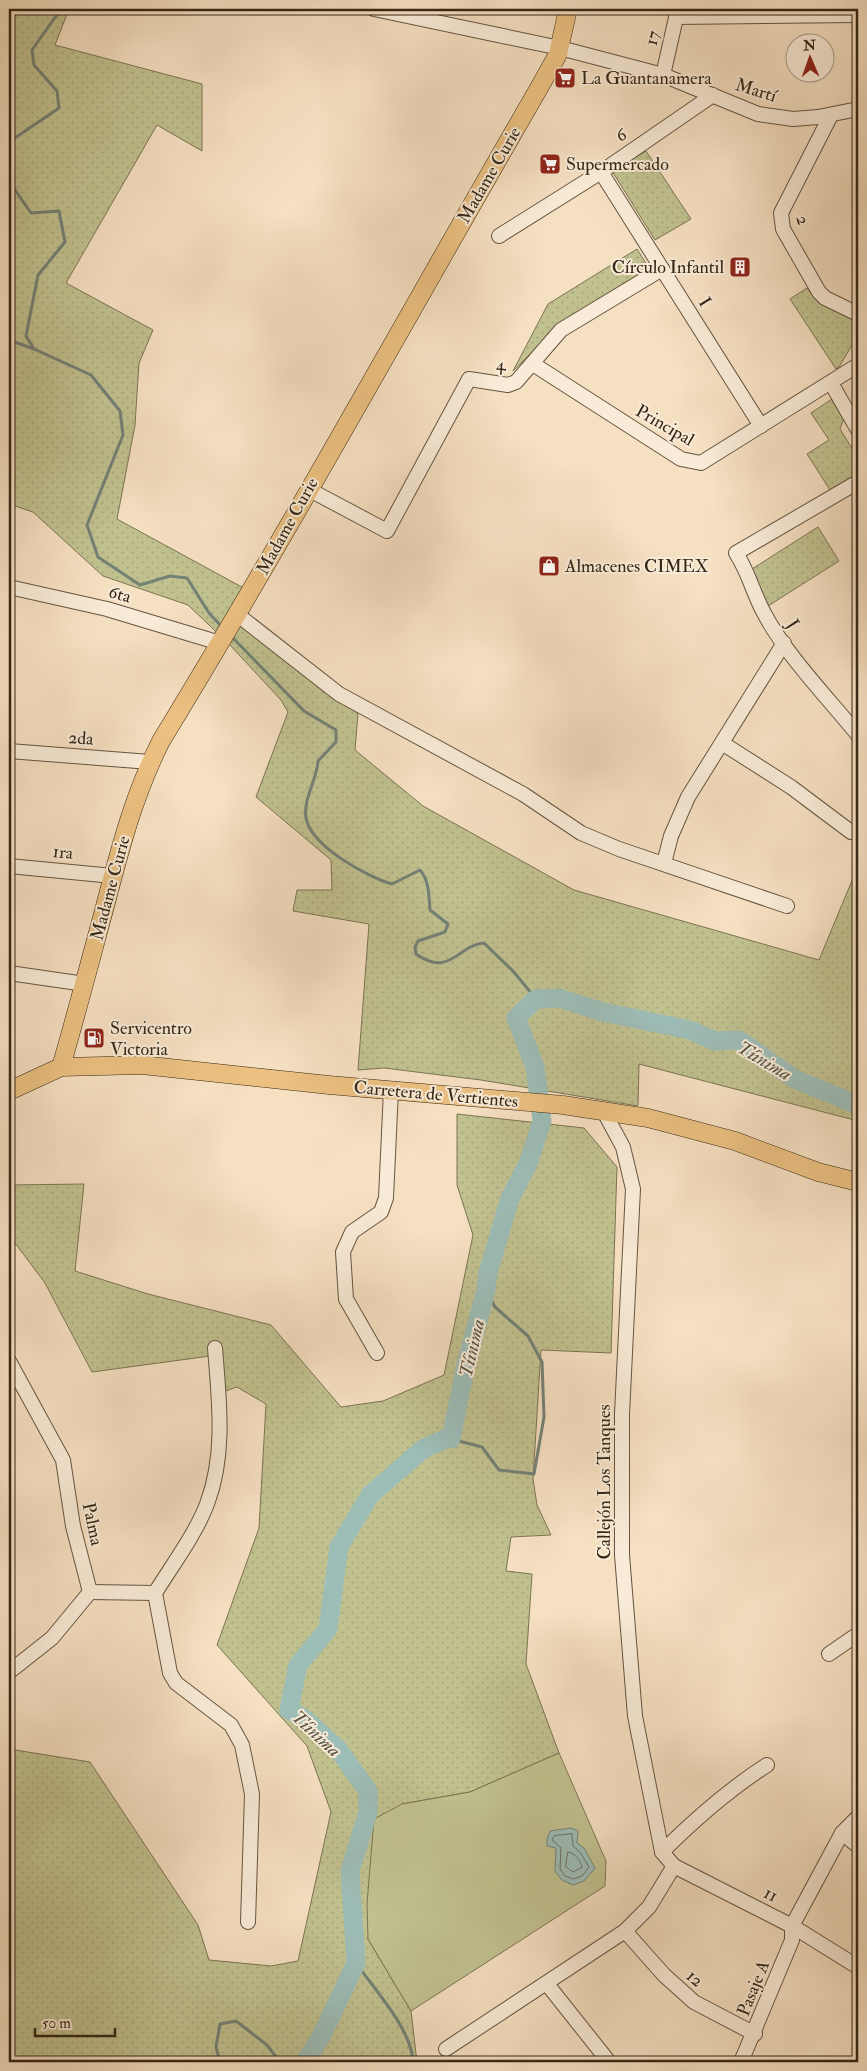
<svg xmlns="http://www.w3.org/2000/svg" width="867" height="2071" font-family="'IM FELL Double Pica',serif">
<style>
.grass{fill:url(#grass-dots);stroke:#7b7453}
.garden{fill:#c1c190;stroke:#7b7453}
.water{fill:#9dbdb7;stroke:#738177}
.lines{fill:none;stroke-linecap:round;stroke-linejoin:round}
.shore{stroke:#697266;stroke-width:1}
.stream{stroke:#738177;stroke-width:3}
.river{stroke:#9dbdb7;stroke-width:19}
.minor-casing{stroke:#655541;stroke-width:16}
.major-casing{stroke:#352716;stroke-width:19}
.minor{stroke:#f9ebd7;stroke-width:14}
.major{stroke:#ebc081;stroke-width:18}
.labels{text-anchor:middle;stroke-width:4;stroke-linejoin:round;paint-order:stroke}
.street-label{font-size:18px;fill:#352716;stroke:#f9ebd7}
.poi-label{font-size:18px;fill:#352716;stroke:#f9ebd7;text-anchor:start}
.water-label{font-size:19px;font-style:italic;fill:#545446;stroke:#f9ebd7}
</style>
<defs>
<pattern id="grass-dots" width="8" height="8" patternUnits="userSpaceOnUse" patternTransform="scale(1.25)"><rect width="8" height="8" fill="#c1c190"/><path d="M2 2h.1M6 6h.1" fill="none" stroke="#a6a67b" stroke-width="1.8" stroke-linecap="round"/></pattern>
</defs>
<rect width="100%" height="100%" fill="#f6e0c2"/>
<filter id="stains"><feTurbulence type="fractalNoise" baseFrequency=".004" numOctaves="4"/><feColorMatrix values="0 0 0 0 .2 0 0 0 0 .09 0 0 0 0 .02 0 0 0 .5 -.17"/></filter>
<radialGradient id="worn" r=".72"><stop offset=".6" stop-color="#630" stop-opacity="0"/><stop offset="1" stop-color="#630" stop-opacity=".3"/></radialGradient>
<g class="grass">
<polygon points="9,9 69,9 55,45 202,84 202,151 157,125 66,283 153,330 139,363 135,425 117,519 251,592 238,620 358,714 355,750 423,806 574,890 819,960 858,866 858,1121 639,1064 638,1106 481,1080 384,1068 358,1070 369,924 293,911 297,890 332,890 331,860 256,797 288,712 281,700 229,644 188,605 103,576 33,512 9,504"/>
<polygon points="646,151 691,219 655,240 612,171"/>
<polygon points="637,249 649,268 566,319 513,371 548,304"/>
<polygon points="807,288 817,301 851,318 858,327 858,335 839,367 836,369 790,299"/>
<polygon points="835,397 845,415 840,429 855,453 858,451 858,474 830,490 807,454 829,440 811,413"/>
<polygon points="818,527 839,561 768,606 752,569"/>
<polygon points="457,1114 584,1128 617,1167 611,1353 541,1350 533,1479 537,1505 551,1535 511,1537 506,1571 532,1574 526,1664 559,1753 470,1792 402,1804 368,1939 411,2011 417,2062 9,2062 9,1749 90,1762 198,1925 209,1960 271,1966 298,1961 331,1812 307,1746 217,1645 259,1528 266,1404 237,1387 217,1394 210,1356 92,1372 45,1283 9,1235 9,1185 84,1184 75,1271 148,1294 271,1325 341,1407 383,1401 444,1375 473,1235 457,1185"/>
</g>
<polygon class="garden" points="559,1753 606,1861 605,1886 411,2011 368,1939 367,1904 374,1819 402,1804 470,1792"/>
<polygon class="water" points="571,1828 578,1831 577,1843 584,1848 595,1868 584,1881 573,1885 562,1880 555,1871 556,1848 547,1846 547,1839 550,1831"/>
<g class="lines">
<g class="shore">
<polygon points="572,1834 573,1846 580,1852 589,1867 582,1876 573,1879 565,1876 560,1869 561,1848 552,1840 554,1836"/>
<path d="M568,1852C575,1853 580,1860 582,1867L573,1872L566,1867Z"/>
</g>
<g class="stream">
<polyline points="9,142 59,108 57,91 34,65 32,50 61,9"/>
<polyline points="9,181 31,213 59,211 65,242 38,275 26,336 34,349 91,375 120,411 123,435 87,525 98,557 140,585 170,576 187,578 209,613 222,627"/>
<polyline points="9,340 34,349"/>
<path d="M230,635L304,711L336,730V742L318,761C317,780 303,798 306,818C311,846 367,877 392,884L420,870C429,880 429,896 430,910L448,924L445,932L418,941L415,947L416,954C450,978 458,945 484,943L513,971L536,999"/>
<polyline points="451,1439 482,1447 499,1470 534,1474 544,1417 542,1362 528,1336 495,1307 486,1290"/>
<path d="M356,1963C375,1990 412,2030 413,2062"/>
<polyline points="220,2062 216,2047 220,2024 236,2021 267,2045 280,2062"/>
</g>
<polyline class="river" points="305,2062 321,2037 356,1963 350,1871 368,1812 368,1791 338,1749 305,1719 289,1710 298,1665 328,1629 339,1547 370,1495 423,1449 447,1438 451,1439 465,1369 486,1290 488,1273 510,1198 528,1164 542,1121 535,1067 516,1018 536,999 559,998 603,1012 690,1030 715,1041 739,1040 795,1079 858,1105"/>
<g class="minor-casing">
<g id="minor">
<polyline points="374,9 560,48 663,75 758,114 793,119 818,117 858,109"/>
<polyline points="676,17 858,15"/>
<polyline points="663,75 678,9"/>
<polyline points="831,115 781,213 783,229 819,292 825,298 858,314"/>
<polyline points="601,172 761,426"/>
<polyline points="499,236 601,172 713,95"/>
<polyline points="533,364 681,459 701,463 858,365"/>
<polyline points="831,383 858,430"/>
<path d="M858,482L736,553C749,573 753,593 764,613C786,655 828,698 858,735"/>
<polyline points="308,489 387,531 469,379 508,385 516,382 561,330 662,269"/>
<polyline points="9,587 107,609 220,643"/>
<polyline points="238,615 339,694 523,794 581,833 619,849 787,906"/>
<polyline points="722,743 791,787 851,832"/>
<polyline points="9,751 150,762"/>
<polyline points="664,863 671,836 688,797 784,643"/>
<polyline points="9,866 113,876"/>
<polyline points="9,973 85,984"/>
<polyline points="603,1110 623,1147 633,1189 622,1414 622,1555 635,1716 662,1852 674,1866 792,1926 858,1967"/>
<path d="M215,1348C219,1400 226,1454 207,1504C195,1535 173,1564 155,1593L170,1673L176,1683L231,1725L242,1745L252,1794L248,1922"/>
<polyline points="377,1353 346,1299 343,1252 352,1232 381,1212 386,1198 391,1090"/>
<polyline points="9,1361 63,1460 73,1526 90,1592"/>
<polyline points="90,1592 155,1593"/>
<polyline points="829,1654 858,1634"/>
<polyline points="9,1672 52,1638 90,1592"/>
<polyline points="842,1833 858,1846"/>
<path d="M662,1852C694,1820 728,1790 767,1765"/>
<polyline points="625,1931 664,1975 694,2002 755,2034"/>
<polyline points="547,1984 609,2062"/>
<polyline points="446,2049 625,1931 649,1907 674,1866"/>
<polyline points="741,2062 792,1940 792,1926 842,1833 858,1817"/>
</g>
</g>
<g class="major-casing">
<g id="major">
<path d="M61,1067C76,1015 90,962 104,910C120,849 133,797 161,741C292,526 413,306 539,88L558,54L568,9"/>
<polyline points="9,1091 61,1067 142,1065 329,1085 563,1105 648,1118 735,1141 818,1172 858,1182"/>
</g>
</g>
<use href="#minor" class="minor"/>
<use href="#major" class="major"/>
</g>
<defs>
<g id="supermarket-square" transform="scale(1.125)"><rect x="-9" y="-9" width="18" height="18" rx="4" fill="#8f2418" stroke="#f9ebd7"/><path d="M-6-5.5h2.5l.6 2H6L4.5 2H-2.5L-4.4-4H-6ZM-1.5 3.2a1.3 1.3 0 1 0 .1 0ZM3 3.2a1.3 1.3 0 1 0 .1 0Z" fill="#fff"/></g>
<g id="building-square" transform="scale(1.125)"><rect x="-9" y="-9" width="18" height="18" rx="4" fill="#8f2418" stroke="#f9ebd7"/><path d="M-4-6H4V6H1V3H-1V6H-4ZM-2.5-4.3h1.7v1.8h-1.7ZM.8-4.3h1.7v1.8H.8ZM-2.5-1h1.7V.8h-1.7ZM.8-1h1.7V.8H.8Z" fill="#fff"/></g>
<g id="shop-square" transform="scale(1.125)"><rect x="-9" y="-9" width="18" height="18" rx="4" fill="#8f2418" stroke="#f9ebd7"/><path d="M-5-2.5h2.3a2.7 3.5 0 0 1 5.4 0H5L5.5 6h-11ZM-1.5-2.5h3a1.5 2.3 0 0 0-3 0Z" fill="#fff"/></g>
<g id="fuel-square" transform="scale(1.125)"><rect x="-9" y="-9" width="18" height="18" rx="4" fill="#8f2418" stroke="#f9ebd7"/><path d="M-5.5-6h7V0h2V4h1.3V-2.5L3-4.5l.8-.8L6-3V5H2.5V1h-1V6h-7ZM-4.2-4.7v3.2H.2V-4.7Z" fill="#fff"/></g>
</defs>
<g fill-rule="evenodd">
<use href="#supermarket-square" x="565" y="78"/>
<use href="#supermarket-square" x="550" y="164"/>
<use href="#building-square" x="740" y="267"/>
<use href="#shop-square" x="549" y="566"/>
<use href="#fuel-square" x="94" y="1038"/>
</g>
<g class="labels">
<g class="street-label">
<text transform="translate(652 38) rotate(-77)" y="6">17</text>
<text transform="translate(756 90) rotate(17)" y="6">Martí</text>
<text transform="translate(621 135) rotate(-34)" y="6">6</text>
<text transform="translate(489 175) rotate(-60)" y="6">Madame Curie</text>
<text transform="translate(803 220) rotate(77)" y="6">2</text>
<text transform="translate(705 302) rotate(58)" y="6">I</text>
<text transform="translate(501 364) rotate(4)" y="6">4</text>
<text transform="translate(665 425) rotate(30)" y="6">Principal</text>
<text transform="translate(287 526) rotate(-61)" y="6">Madame Curie</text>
<text transform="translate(120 594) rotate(16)" y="6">6ta</text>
<text transform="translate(793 624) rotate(58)" y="6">J</text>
<text transform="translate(81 738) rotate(4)" y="6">2da</text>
<text transform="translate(63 852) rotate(5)" y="6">1ra</text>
<text transform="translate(110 888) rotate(-75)" y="6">Madame Curie</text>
<text transform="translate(436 1094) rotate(5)" y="6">Carretera de Vertientes</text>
<text transform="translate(604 1482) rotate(-90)" y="6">Callejón Los Tanques</text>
<text transform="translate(93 1524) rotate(78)" y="6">Palma</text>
<text transform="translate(771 1894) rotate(27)" y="6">11</text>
<text transform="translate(695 1978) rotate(41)" y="6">12</text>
<text transform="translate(753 1988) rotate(-68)" y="6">Pasaje A</text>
</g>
<g class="poi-label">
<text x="581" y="84">La Guantanamera</text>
<text x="566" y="170">Supermercado</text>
<text x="724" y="273" text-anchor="end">Círculo Infantil</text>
<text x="565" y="572">Almacenes CIMEX</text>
<text x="110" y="1034">Servicentro<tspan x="110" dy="21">Victoria</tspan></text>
</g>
<g class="water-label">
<text transform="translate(765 1060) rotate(31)" y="7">Tíinima</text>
<text transform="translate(471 1348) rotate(-77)" y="7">Tíinima</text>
<text transform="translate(317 1733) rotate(43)" y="7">Tíinima</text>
</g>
</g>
<rect width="867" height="2071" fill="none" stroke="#f6e0c2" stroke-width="30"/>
<rect x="10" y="10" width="847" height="2051" fill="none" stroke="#352716" stroke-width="2.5"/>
<rect x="15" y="15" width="837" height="2041" fill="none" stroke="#352716"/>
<g transform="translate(810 58) rotate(358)"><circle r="24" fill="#f9ebd7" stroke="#ab9d8a"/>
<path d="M0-4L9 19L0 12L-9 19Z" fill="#8f2418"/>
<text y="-8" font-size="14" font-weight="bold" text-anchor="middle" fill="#352716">N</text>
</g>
<path d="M35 2028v8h80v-8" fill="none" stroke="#352716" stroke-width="2.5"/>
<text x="42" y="2028" font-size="15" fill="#352716" stroke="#f9ebd7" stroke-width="4" paint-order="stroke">50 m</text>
<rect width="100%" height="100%" filter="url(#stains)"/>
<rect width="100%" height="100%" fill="url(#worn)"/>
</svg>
